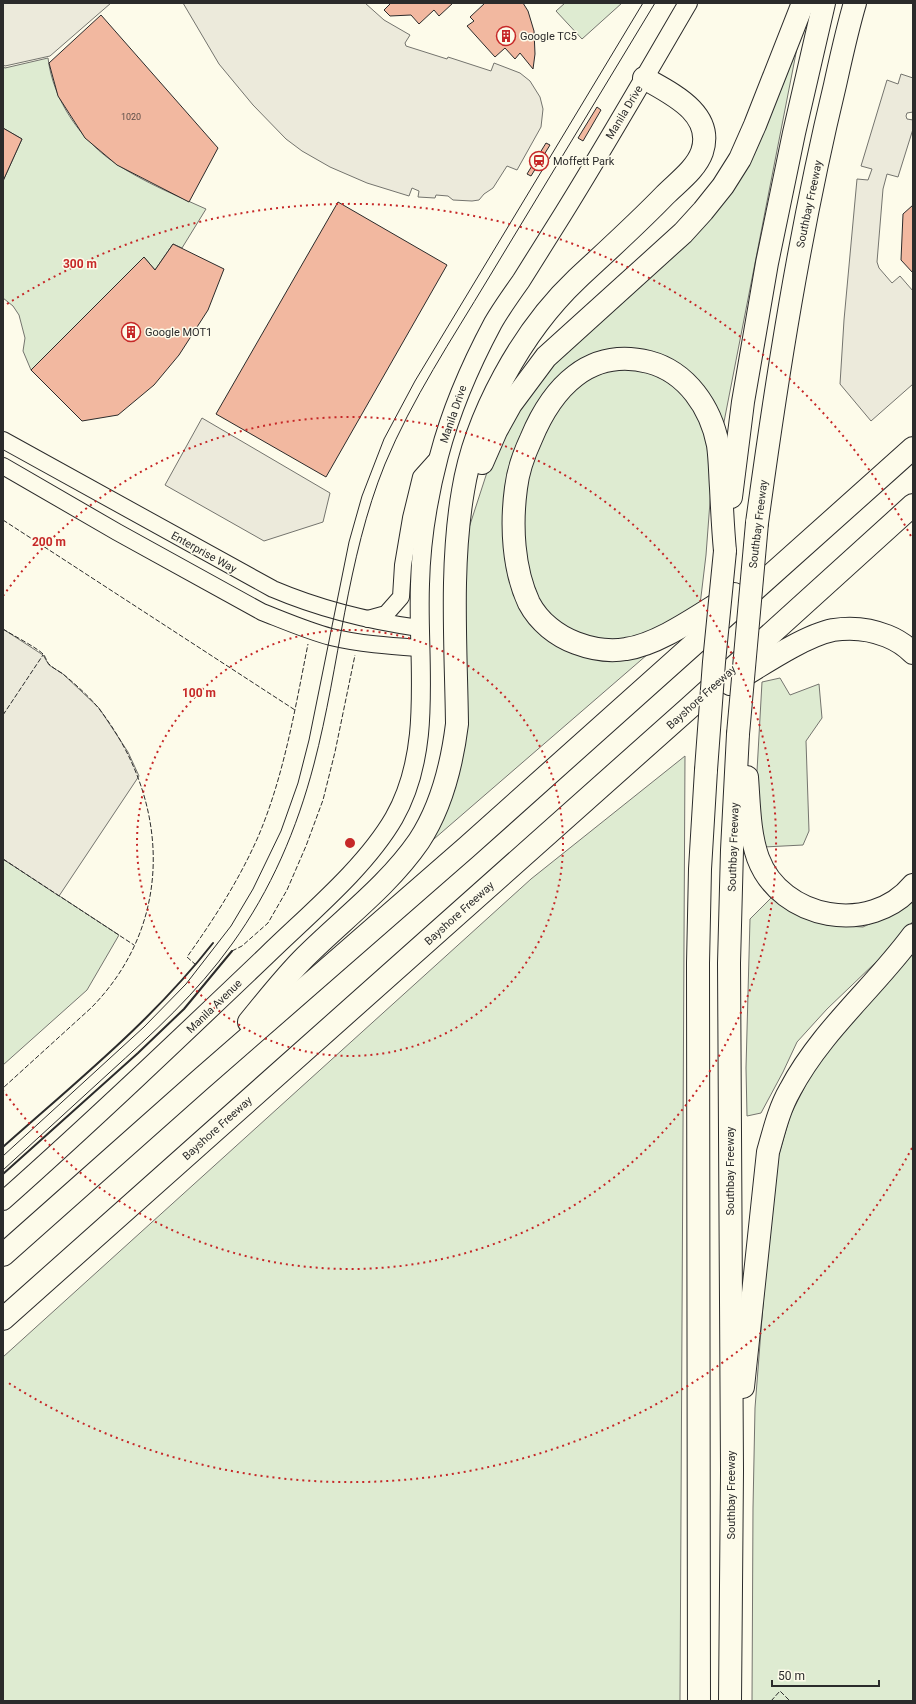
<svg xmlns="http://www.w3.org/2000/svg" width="916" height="1704" font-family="Roboto,sans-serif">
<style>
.green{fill:#deebd1;stroke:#74746e}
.parking{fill:#eceadb;stroke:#74746e}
.building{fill:#f2b8a0;stroke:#2b2b2b}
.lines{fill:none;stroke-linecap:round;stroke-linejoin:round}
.tertiary-casing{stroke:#2b2b2b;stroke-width:18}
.secondary-casing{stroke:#2b2b2b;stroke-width:20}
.motorway-casing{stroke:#2b2b2b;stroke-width:24}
.tertiary{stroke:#fdfbea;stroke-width:16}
.secondary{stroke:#fdfbea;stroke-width:18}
.motorway{stroke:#fdfbea;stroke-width:22}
.tram{stroke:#2b2b2b;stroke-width:1}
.motorway-bridge-casing{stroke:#2b2b2b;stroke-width:24;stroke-linecap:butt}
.motorway-bridge{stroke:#fdfbea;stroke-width:22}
.fence{stroke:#2b2b2b;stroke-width:1;stroke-dasharray:5 2;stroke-linecap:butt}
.wall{stroke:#2b2b2b;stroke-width:2}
.ring{fill:none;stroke:#c62828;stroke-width:2;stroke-dasharray:2 4}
.labels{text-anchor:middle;stroke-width:3;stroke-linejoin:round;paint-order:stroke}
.number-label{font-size:9px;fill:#5d4e48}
.poi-label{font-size:11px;fill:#2b2b2b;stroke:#fdfbea;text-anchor:start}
.street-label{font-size:11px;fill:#2b2b2b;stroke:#fdfbea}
.centre{fill:#c62828;stroke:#fdfbea;stroke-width:2}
.ring-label{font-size:12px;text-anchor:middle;font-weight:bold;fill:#c62828;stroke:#fdfbea;stroke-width:3;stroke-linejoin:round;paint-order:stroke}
</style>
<rect width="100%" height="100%" fill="#fdfbea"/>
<g class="green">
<polygon points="565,3 622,3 582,39 556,11"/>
<polygon points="797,48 723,427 662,359 571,371 507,486 534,625 648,654 412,858 446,799 465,574 466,537 491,460 534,381 681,243"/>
<path d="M48,58C53,101 82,142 118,165C144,182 177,196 206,209L182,248L173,244L155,270L144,257L31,370L23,351L25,338L19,315L13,306L3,298V181L22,139L3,128V67L5,68Z"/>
<polygon points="617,367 657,371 688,393 714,449 706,555 700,605 627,643 590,641 545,615 527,579 521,488 556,402 595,372"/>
<polygon points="780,678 790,695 819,684 822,718 806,741 809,831 803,845 764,847 755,807 762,682"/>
<polygon points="685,756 680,1701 3,1701 3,1357 531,879"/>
<polygon points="3,859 119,935 87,990 3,1065"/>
<polygon points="772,897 794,913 827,925 863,927 900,909 913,897 913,921 898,941 827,1009 797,1042 783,1072 761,1113 747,1116 746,1068 750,919"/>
<polygon points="913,948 913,1701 752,1701 753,1508 755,1408 772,1188 779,1154 790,1116 815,1066"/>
</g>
<g class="parking">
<polygon points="3,3 111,3 50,56 5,66 3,65"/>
<polygon points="183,3 365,3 384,20 410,35 405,43 406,46 447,59 448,57 491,71 494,63 520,73 530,81 540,97 543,109 541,127 517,170 507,166 493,188 484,194 479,200 472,201 453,200 448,196 436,195 435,198 418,197 419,191 412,188 409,196 367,183 330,167 302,151 286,139 253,105 219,64"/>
<polygon points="901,74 913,78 913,112 907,113 906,116 907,119 913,120 913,129 898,177 887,174 883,189 877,262 879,268 892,283 900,276 913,291 913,384 871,421 840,384 844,320 857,179 868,180 872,169 861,166 887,80 898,84"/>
<polygon points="202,418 330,493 323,522 264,541 165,485"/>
<polygon points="3,629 43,655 49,665 63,674 99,708 128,752 139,776 59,896 3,859"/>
</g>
<g class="building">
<polygon points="391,3 453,3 439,16 434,10 419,24 411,15 390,16 384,10"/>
<polygon points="485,3 523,3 528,11 534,31 535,54 533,69 520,53 515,59 505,48 495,57 467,26 474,21 470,17"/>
<polygon points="101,15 218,148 189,202 117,165 85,138 58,96 49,63"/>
<polygon points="597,107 601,110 583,141 578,138"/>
<polygon points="3,128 22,139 3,181"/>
<polygon points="546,143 550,145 531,176 527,174"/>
<polygon points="338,202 447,265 326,477 216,414"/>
<polygon points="913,205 913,273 901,260 903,214"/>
<polygon points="173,244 224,269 208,310 179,355 154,385 118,415 82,421 31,370 144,257 155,270"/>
</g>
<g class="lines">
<g class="tertiary-casing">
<g id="tertiary">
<path d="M3,440L273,589C320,609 369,621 419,628"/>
<path d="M3,466L117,532L262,612C285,621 308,631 331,637C360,644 390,646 419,648"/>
<polyline points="368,619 386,614 401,597 403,565 411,518 421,477 438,458"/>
</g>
</g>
<g class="secondary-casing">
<path id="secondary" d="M3,1201C93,1121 180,1038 267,955C309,914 365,868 394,818C434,748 417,662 420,584C421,541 428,498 439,456C451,410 470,366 493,323C501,309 511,295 521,281C535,259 549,236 563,214C606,145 647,73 688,3"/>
</g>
<g class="motorway-casing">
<g id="motorway">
<polyline points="482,463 496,431 511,404 546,357 683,233 703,211 723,186 740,159 755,125 803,3"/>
<polyline points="731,497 743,402 767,263 794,133 824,3"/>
<path d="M757,523C777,376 800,230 835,85C841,58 847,30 855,3"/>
<path d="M725,551C723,530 722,509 721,488C720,474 720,459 718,445C711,408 687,372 649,362C589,347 552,388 531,439C524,454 518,471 516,488C511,525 513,569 529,603C539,622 557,636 576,643C592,649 609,652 626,649C661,644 703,612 734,594"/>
<path d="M730,684C757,668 803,636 833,630C852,627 870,629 887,636C897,640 906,646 913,653"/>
<path d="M747,777C749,803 749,833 758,858C781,920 871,936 913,885"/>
<path d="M249,1022C267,1000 285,977 305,957C343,919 388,886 419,841C442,806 452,764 457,724C456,648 450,566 463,491C475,416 522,331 577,279C607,251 637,224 665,195C678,182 696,169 702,152C715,113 670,93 644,78"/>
<polyline points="3,1255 200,1080 467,847 913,448"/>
<polyline points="3,1319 689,708 913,505"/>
<path d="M743,1387L768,1152C774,1131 779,1109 790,1090C821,1031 874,988 913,935"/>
<polyline points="699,1701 698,963 700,869 706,770"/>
<polyline points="730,1701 732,1471 729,963 732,850 738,734"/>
</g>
</g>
<use href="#tertiary" class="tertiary"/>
<use href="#secondary" class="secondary"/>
<use href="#motorway" class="motorway"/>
<g class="tram">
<polyline points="3,1156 144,1027 186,984 231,926 253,889 281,831 298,783 309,740 349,542 362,496 384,439 415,381 643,3"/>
<path d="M3,1170C38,1138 74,1105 109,1073C153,1033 197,993 232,944C271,890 297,829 314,764C340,665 346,560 385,464C412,399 452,339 488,279C544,187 599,95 655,3"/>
</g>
<g class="motorway-bridge-casing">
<g id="motorway-bridge">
<polyline points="738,734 757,523"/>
<polyline points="706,770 714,662 725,551"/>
</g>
</g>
<use href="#motorway-bridge" class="motorway-bridge"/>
<g class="fence">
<polyline points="3,520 295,710"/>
<path d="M3,629C12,635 38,648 44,655C46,658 47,663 50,665C54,669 59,671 63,674C75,684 90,697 100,710C170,801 175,923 91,1008L3,1088"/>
<polyline points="3,715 43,655"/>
<polyline points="3,859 134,945"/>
<polyline points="232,951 242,946 268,923 287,890 306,846 323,800 335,752 355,655"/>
<path d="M196,965L187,957C214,919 239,880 258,837C284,776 295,709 308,644"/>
<polyline points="771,1701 780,1691 790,1701"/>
</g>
<g class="wall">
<path d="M3,1147C76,1082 153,1020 213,943"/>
<polyline points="3,1174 138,1053 184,1009 232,951"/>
</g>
</g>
<g class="ring">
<circle cx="350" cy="843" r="213"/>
<path d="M3 596A426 426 0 1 1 3 1090"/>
<path d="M912 1148A639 639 0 0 1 7 1382M7 304A639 639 0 0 1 912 538"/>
</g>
<defs>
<g id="building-ring" transform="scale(1)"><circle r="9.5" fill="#fdfbea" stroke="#c62828" stroke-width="1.5"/><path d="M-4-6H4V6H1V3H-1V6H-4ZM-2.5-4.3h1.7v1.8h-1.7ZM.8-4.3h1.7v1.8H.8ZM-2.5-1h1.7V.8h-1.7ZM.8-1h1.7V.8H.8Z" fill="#c62828"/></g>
<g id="station-ring" transform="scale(1)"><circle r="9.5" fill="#fdfbea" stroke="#c62828" stroke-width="1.5"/><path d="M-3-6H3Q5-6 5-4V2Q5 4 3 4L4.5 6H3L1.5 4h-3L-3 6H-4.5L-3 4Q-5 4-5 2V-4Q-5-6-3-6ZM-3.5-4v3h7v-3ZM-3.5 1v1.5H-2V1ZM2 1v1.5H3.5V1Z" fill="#c62828"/></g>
</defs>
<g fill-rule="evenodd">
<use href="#building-ring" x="506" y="36"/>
<use href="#station-ring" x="539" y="161"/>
<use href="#building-ring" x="131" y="332"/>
</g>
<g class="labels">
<g class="number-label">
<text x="131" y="120">1020</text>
</g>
<g class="poi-label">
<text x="520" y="40">Google TC5</text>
<text x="553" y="165">Moffett Park</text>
<text x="145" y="336">Google MOT1</text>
</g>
<g class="street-label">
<text transform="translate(624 112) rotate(-59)" y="4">Manila Drive</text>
<text transform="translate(809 204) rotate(-78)" y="4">Southbay Freeway</text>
<text transform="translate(453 414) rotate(-71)" y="4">Manila Drive</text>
<text transform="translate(758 524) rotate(-83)" y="4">Southbay Freeway</text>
<text transform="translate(204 552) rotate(29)" y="4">Enterprise Way</text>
<text transform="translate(701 697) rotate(-42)" y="4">Bayshore Freeway</text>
<text transform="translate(733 847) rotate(-88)" y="4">Southbay Freeway</text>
<text transform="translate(459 913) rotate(-42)" y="4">Bayshore Freeway</text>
<text transform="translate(214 1006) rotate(-44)" y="4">Manila Avenue</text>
<text transform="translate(217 1128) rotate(-42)" y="4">Bayshore Freeway</text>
<text transform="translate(730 1171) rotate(-90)" y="4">Southbay Freeway</text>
<text transform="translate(731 1495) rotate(-90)" y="4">Southbay Freeway</text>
</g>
</g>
<circle cx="350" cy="843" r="6" class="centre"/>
<g class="ring-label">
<text x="80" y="268">300 m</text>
<text x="49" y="546">200 m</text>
<text x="199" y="697">100 m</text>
</g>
<rect width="916" height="1704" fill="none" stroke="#2b2b2b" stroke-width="8"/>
<path d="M772 1680v6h107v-6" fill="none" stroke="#2b2b2b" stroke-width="2"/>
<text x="778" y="1680" font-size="12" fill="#2b2b2b" stroke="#fdfbea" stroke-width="3" paint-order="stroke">50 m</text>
</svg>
